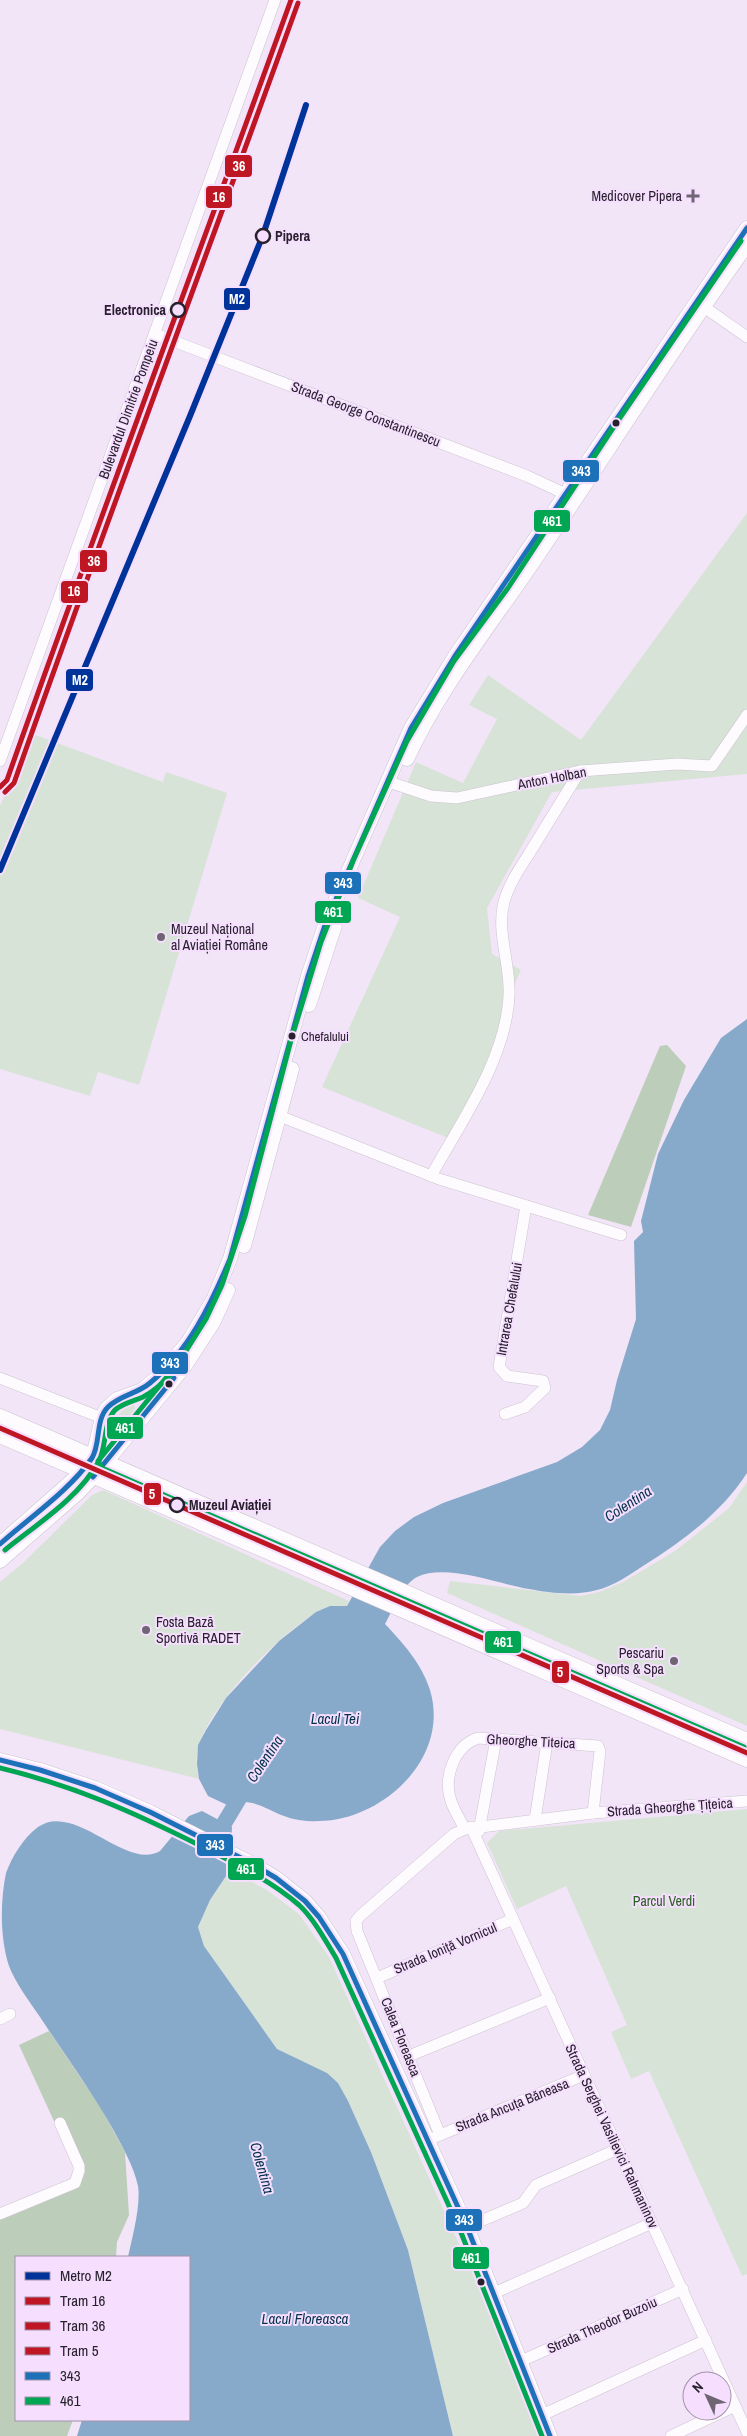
<svg xmlns="http://www.w3.org/2000/svg" width="747" height="2436" font-family="'Archivo Narrow',sans-serif">
<style>
.green{fill:#d8e3d8}
.forest{fill:#bccdba}
.water{fill:#88aaca}
.lines{fill:none;stroke-linecap:round;stroke-linejoin:round}
.river{stroke:#88aaca;stroke-width:16}
.minor-casing{stroke:#ccc3d0;stroke-width:12}
.major-casing{stroke:#ccc3d0;stroke-width:15}
.minor{stroke:#fdfbfe;stroke-width:11}
.major{stroke:#fdfbfe;stroke-width:14}
.bus-1-casing{stroke:#f5defe;stroke-width:9}
.bus-2-casing{stroke:#f5defe;stroke-width:9}
.bus-1{stroke:#1d71b8;stroke-width:5}
.bus-2{stroke:#00a651;stroke-width:5}
.tram-1-casing{stroke:#f5defe;stroke-width:9}
.tram-2-casing{stroke:#f5defe;stroke-width:9}
.tram-3-casing{stroke:#f5defe;stroke-width:9}
.tram-1{stroke:#be1622;stroke-width:5}
.tram-2{stroke:#be1622;stroke-width:5}
.tram-3{stroke:#be1622;stroke-width:5}
.metro-1-casing{stroke:#f5defe;stroke-width:10}
.metro-1{stroke:#039;stroke-width:6}
.poi-dot{fill:#6f6573;stroke:#f5defe;stroke-width:2}
.stop-dot{fill:#f5defe;stroke:#28202c;stroke-width:2.5}
.bus-dot{fill:#28202c;stroke:#f5defe;stroke-width:2}
.labels{text-anchor:middle;stroke-width:4;stroke-linejoin:round;paint-order:stroke}
.bus-label{font-size:13px;fill:#28202c;stroke:#f5defe;text-anchor:start}
.poi-label{font-size:14px;fill:#28202c;stroke:#f5defe;text-anchor:end}
.stop-label{font-size:14px;font-weight:bold;fill:#28202c;stroke:#f5defe;text-anchor:start}
.street-label{font-size:14px;fill:#28202c;stroke:#f5defe}
.park-label{font-size:14px;fill:#2a6022;stroke:#f5defe}
.water-label{font-size:15px;font-style:italic;fill:#03324c;stroke:#f5defe}
.line-badge{stroke:#f5defe;stroke-width:2}
.badge-label{font-size:14px;text-anchor:middle;font-weight:bold;fill:#fff}
</style>
<rect width="100%" height="100%" fill="#f2e5f7"/>
<g class="green">
<polygon points="747,513 747,774 552,792 487,908 492,954 521,970 516,981 506,1032 453,1140 322,1087 400,917 358,898 416,762 463,783 497,719 469,705 488,675 581,740"/>
<polygon points="30,733 163,782 166,772 227,793 139,1085 98,1072 90,1096 0,1069 0,806"/>
<polygon points="131,1403 134,1403 135,1410 113,1435 108,1432 110,1422"/>
<polygon points="747,1482 747,1726 447,1593 450,1581 581,1596 599,1592 623,1582 675,1551 729,1508"/>
<path d="M103,1490L349,1601L347,1606C341,1606 333,1605 328,1607C287,1624 212,1702 199,1745C195,1756 197,1768 199,1779L0,1729V1582L25,1561L92,1495Z"/>
<polygon points="747,1809 747,2274 742,2276 649,2071 631,2079 611,2032 627,2025 566,1886 517,1909 487,1843 499,1831"/>
<polygon points="230,1870 267,1890 299,1914 329,1957 489,2310 539,2436 453,2436 408,2250 371,2152 348,2101 277,2049 204,1946 198,1927 210,1900"/>
</g>
<g class="forest">
<polygon points="667,1045 686,1066 631,1227 588,1215 660,1046"/>
<polygon points="49,2031 101,2108 125,2152 129,2215 117,2242 116,2257 16,2257 16,2420 73,2420 67,2436 0,2436 0,2217 75,2176 76,2169 19,2045"/>
</g>
<g class="water">
<path d="M747,1019V1473C721,1513 683,1541 643,1566C629,1575 614,1586 597,1590C577,1596 549,1593 529,1589C498,1584 446,1563 417,1577C401,1586 394,1608 385,1624C403,1643 422,1664 430,1690C449,1753 392,1811 333,1820C317,1822 299,1822 284,1816C270,1811 260,1803 245,1802L240,1811L208,1796L199,1779L197,1764L198,1745L206,1730L226,1698L279,1641L316,1612L330,1606H347L380,1547L395,1531L414,1517L443,1503L557,1462L582,1447L600,1430L610,1410L617,1380L636,1319L634,1241L643,1232L641,1221L658,1154L684,1100L721,1038Z"/>
<path d="M202,1811L232,1827L230,1870L210,1900L198,1927L204,1946L277,2049L327,2073L338,2083L348,2101L371,2152L408,2250L453,2436H77L82,2420H189V2257H128C132,2238 141,2206 138,2186C134,2167 123,2148 114,2131C92,2092 65,2055 40,2017C29,2001 16,1984 9,1966C0,1938 0,1902 6,1873C12,1857 23,1838 38,1827C75,1801 126,1871 160,1851L189,1816Z"/>
</g>
<g class="lines">
<polyline class="river" points="213,1842 244,1790"/>
<g class="minor-casing">
<g id="minor">
<polyline points="704,307 747,337"/>
<polyline points="155,334 527,476 572,497"/>
<polyline points="0,761 275,0"/>
<polyline points="395,784 431,796 457,798 580,771 677,764 712,766 747,715"/>
<polyline points="272,1113 439,1179 621,1235"/>
<path d="M431,1176C461,1122 506,1059 509,996C511,966 496,932 504,902C509,883 522,865 532,849C548,823 564,797 580,771"/>
<polyline points="0,1378 102,1418"/>
<polyline points="505,1414 525,1407 545,1388 543,1381 507,1376 499,1367 526,1206"/>
<polyline points="535,1820 547,1742"/>
<polyline points="471,1827 747,2432"/>
<path d="M465,1829C460,1820 454,1810 451,1801C443,1778 454,1746 478,1738L598,1746L600,1751L593,1813"/>
<polyline points="479,1831 496,1739"/>
<polyline points="377,1978 513,1919"/>
<polyline points="0,2019 10,2014"/>
<polyline points="409,2056 550,1998"/>
<polyline points="440,2135 357,1931 356,1921 360,1916 454,1834 465,1829 593,1813 747,1801"/>
<polyline points="433,2138 584,2075"/>
<polyline points="0,2214 75,2183 79,2171 79,2166 60,2123"/>
<polyline points="467,2227 523,2203 536,2185 618,2149"/>
<polyline points="494,2293 652,2223"/>
<polyline points="521,2361 683,2289"/>
<polyline points="542,2415 706,2340"/>
<polyline points="671,2436 735,2406"/>
</g>
</g>
<g class="major-casing">
<g id="major">
<path d="M407,759C442,684 494,621 540,552C609,450 675,345 747,245"/>
<polyline points="309,1005 335,925"/>
<polyline points="244,1246 292,1069"/>
<polyline points="0,1416 747,1740"/>
<polyline points="0,1436 747,1760"/>
<polyline points="0,1544 75,1478 93,1456 102,1418 106,1409 117,1399 142,1390 159,1376 188,1342 214,1298 230,1259 308,976 326,922 411,728 455,656 747,228"/>
<polyline points="0,1561 78,1493 98,1472 185,1366 213,1323 228,1290"/>
<polyline points="0,1760 40,1770 95,1788 150,1812 251,1863 276,1878 305,1901 319,1917 343,1954 467,2227 550,2436"/>
</g>
</g>
<use href="#minor" class="minor"/>
<use href="#major" class="major"/>
<g class="bus-1-casing">
<g id="bus-1">
<polyline points="93,1477 174,1378"/>
<path d="M0,1544C29,1518 70,1490 92,1458C101,1443 95,1420 108,1407C120,1395 137,1394 150,1383C189,1351 211,1304 230,1259L308,976L326,922L411,728L455,656L747,228"/>
<polyline points="0,1760 40,1770 95,1788 150,1812 251,1863 276,1878 305,1901 319,1917 343,1954 467,2227 550,2436"/>
</g>
</g>
<g class="bus-2-casing">
<g id="bus-2">
<polyline points="741,241 615,425 508,588 454,661 407,741 353,861 321,942 291,1040 245,1216 222,1285 206,1319 179,1362 98,1461 102,1468 744,1747"/>
<path d="M5,1550C37,1524 79,1498 99,1461C107,1445 103,1423 115,1410C123,1403 134,1401 143,1397C155,1391 163,1383 172,1373"/>
<path d="M0,1768C75,1786 133,1812 201,1846C236,1864 270,1880 299,1905C314,1919 325,1940 336,1958L460,2230L542,2436"/>
</g>
</g>
<use href="#bus-1" class="bus-1"/>
<use href="#bus-2" class="bus-2"/>
<g class="tram-1-casing">
<path id="tram-1" d="M0,787L7,780C99,519 197,260 291,0"/>
</g>
<g class="tram-2-casing">
<path id="tram-2" d="M5,792L14,783C106,522 204,263 298,3"/>
</g>
<g class="tram-3-casing">
<polyline id="tram-3" points="0,1428 747,1753"/>
</g>
<use href="#tram-1" class="tram-1"/>
<use href="#tram-2" class="tram-2"/>
<use href="#tram-3" class="tram-3"/>
<g class="metro-1-casing">
<polyline id="metro-1" points="0,870 190,416 263,235 306,105"/>
</g>
<use href="#metro-1" class="metro-1"/>
</g>
<g class="poi-dot">
<path d="M690.5 188.5h5v5h5v5h-5v5h-5v-5h-5v-5h5z"/>
<circle cx="161" cy="937" r="5"/>
<circle cx="146" cy="1630" r="5"/>
<circle cx="674" cy="1661" r="5"/>
</g>
<g class="stop-dot">
<circle cx="263" cy="236" r="7"/>
<circle cx="178" cy="310" r="7"/>
<circle cx="177" cy="1505" r="7"/>
</g>
<g class="bus-dot">
<circle cx="616" cy="423" r="4.5"/>
<circle cx="292" cy="1036" r="4.5"/>
<circle cx="169" cy="1384" r="4.5"/>
<circle cx="481" cy="2282" r="4.5"/>
</g>
<g class="labels">
<g class="bus-label">
<text x="301" y="1041">Chefalului</text>
</g>
<g class="poi-label">
<text x="682" y="201">Medicover Pipera</text>
<text x="171" y="934" text-anchor="start">Muzeul Național<tspan x="171" dy="16">al Aviației Române</tspan></text>
<text x="156" y="1627" text-anchor="start">Fosta Bază<tspan x="156" dy="16">Sportivă RADET</tspan></text>
<text x="664" y="1658">Pescariu<tspan x="664" dy="16">Sports &amp; Spa</tspan></text>
</g>
<g class="stop-label">
<text x="275" y="241">Pipera</text>
<text x="166" y="315" text-anchor="end">Electronica</text>
<text x="189" y="1510">Muzeul Aviației</text>
</g>
<g class="street-label">
<text transform="translate(128 409) rotate(-70)" y="5">Bulevardul Dimitrie Pompeiu</text>
<text transform="translate(366 414) rotate(21)" y="5">Strada George Constantinescu</text>
<text transform="translate(552 778) rotate(-11)" y="5">Anton Holban</text>
<text transform="translate(509 1309) rotate(-80)" y="5">Intrarea Chefalului</text>
<text transform="translate(531 1741) rotate(3)" y="5">Gheorghe Titeica</text>
<text transform="translate(670 1807) rotate(-4)" y="5">Strada Gheorghe Țițeica</text>
<text transform="translate(445 1948) rotate(-23)" y="5">Strada Ioniță Vornicul</text>
<text transform="translate(401 2037) rotate(68)" y="5">Calea Floreasca</text>
<text transform="translate(512 2105) rotate(-22)" y="5">Strada Ancuța Băneasa</text>
<text transform="translate(612 2136) rotate(65)" y="5">Strada Serghei Vasilievici Rahmaninov</text>
<text transform="translate(602 2325) rotate(-24)" y="5">Strada Theodor Buzoiu</text>
</g>
<g class="park-label">
<text x="664" y="1906">Parcul Verdi</text>
</g>
<g class="water-label">
<text transform="translate(628 1504) rotate(-33)" y="5">Colentina</text>
<text x="335" y="1724">Lacul Tei</text>
<text transform="translate(265 1759) rotate(-56)" y="5">Colentina</text>
<text transform="translate(262 2168) rotate(74)" y="5">Colentina</text>
<text x="305" y="2324">Lacul Floreasca</text>
</g>
</g>
<g class="line-badge">
<rect x="224" y="154" width="29" height="24" rx="5" fill="#be1622"/>
<rect x="205" y="185" width="28" height="24" rx="5" fill="#be1622"/>
<rect x="223" y="287" width="28" height="24" rx="5" fill="#039"/>
<rect x="562" y="459" width="38" height="24" rx="5" fill="#1d71b8"/>
<rect x="533" y="509" width="38" height="24" rx="5" fill="#00a651"/>
<rect x="79" y="549" width="29" height="24" rx="5" fill="#be1622"/>
<rect x="60" y="580" width="29" height="24" rx="5" fill="#be1622"/>
<rect x="65" y="668" width="29" height="24" rx="5" fill="#039"/>
<rect x="324" y="871" width="38" height="24" rx="5" fill="#1d71b8"/>
<rect x="314" y="900" width="38" height="24" rx="5" fill="#00a651"/>
<rect x="151" y="1351" width="38" height="24" rx="5" fill="#1d71b8"/>
<rect x="106" y="1416" width="38" height="24" rx="5" fill="#00a651"/>
<rect x="143" y="1482" width="19" height="24" rx="5" fill="#be1622"/>
<rect x="484" y="1630" width="38" height="24" rx="5" fill="#00a651"/>
<rect x="551" y="1660" width="19" height="24" rx="5" fill="#be1622"/>
<rect x="196" y="1833" width="38" height="24" rx="5" fill="#1d71b8"/>
<rect x="227" y="1857" width="38" height="24" rx="5" fill="#00a651"/>
<rect x="445" y="2208" width="38" height="24" rx="5" fill="#1d71b8"/>
<rect x="452" y="2246" width="38" height="24" rx="5" fill="#00a651"/>
</g>
<g class="badge-label">
<text x="239" y="171">36</text>
<text x="219" y="202">16</text>
<text x="237" y="304">M2</text>
<text x="581" y="476">343</text>
<text x="552" y="526">461</text>
<text x="94" y="566">36</text>
<text x="74" y="596">16</text>
<text x="80" y="685">M2</text>
<text x="343" y="888">343</text>
<text x="333" y="917">461</text>
<text x="170" y="1368">343</text>
<text x="125" y="1433">461</text>
<text x="152" y="1499">5</text>
<text x="503" y="1647">461</text>
<text x="560" y="1677">5</text>
<text x="215" y="1850">343</text>
<text x="246" y="1874">461</text>
<text x="464" y="2225">343</text>
<text x="471" y="2263">461</text>
</g>
<rect x="15" y="2256" width="175" height="165" fill="#f5defe" stroke="#a392aa"/>
<rect x="25" y="2272" width="25" height="8" fill="#003399" stroke="#a392aa"/>
<text x="60" y="2281" font-size="15" fill="#28202c">Metro M2</text>
<rect x="25" y="2297" width="25" height="8" fill="#be1622" stroke="#a392aa"/>
<text x="60" y="2306" font-size="15" fill="#28202c">Tram 16</text>
<rect x="25" y="2322" width="25" height="8" fill="#be1622" stroke="#a392aa"/>
<text x="60" y="2331" font-size="15" fill="#28202c">Tram 36</text>
<rect x="25" y="2347" width="25" height="8" fill="#be1622" stroke="#a392aa"/>
<text x="60" y="2356" font-size="15" fill="#28202c">Tram 5</text>
<rect x="25" y="2372" width="25" height="8" fill="#1d71b8" stroke="#a392aa"/>
<text x="60" y="2381" font-size="15" fill="#28202c">343</text>
<rect x="25" y="2397" width="25" height="8" fill="#00a651" stroke="#a392aa"/>
<text x="60" y="2406" font-size="15" fill="#28202c">461</text>
<g transform="translate(707 2396) rotate(314)"><circle r="24" fill="#f5defe" stroke="#a392aa"/>
<path d="M0-4L9 19L0 12L-9 19Z" fill="#6f6573"/>
<text y="-8" font-size="14" font-weight="bold" text-anchor="middle" fill="#28202c">N</text>
</g>
</svg>
